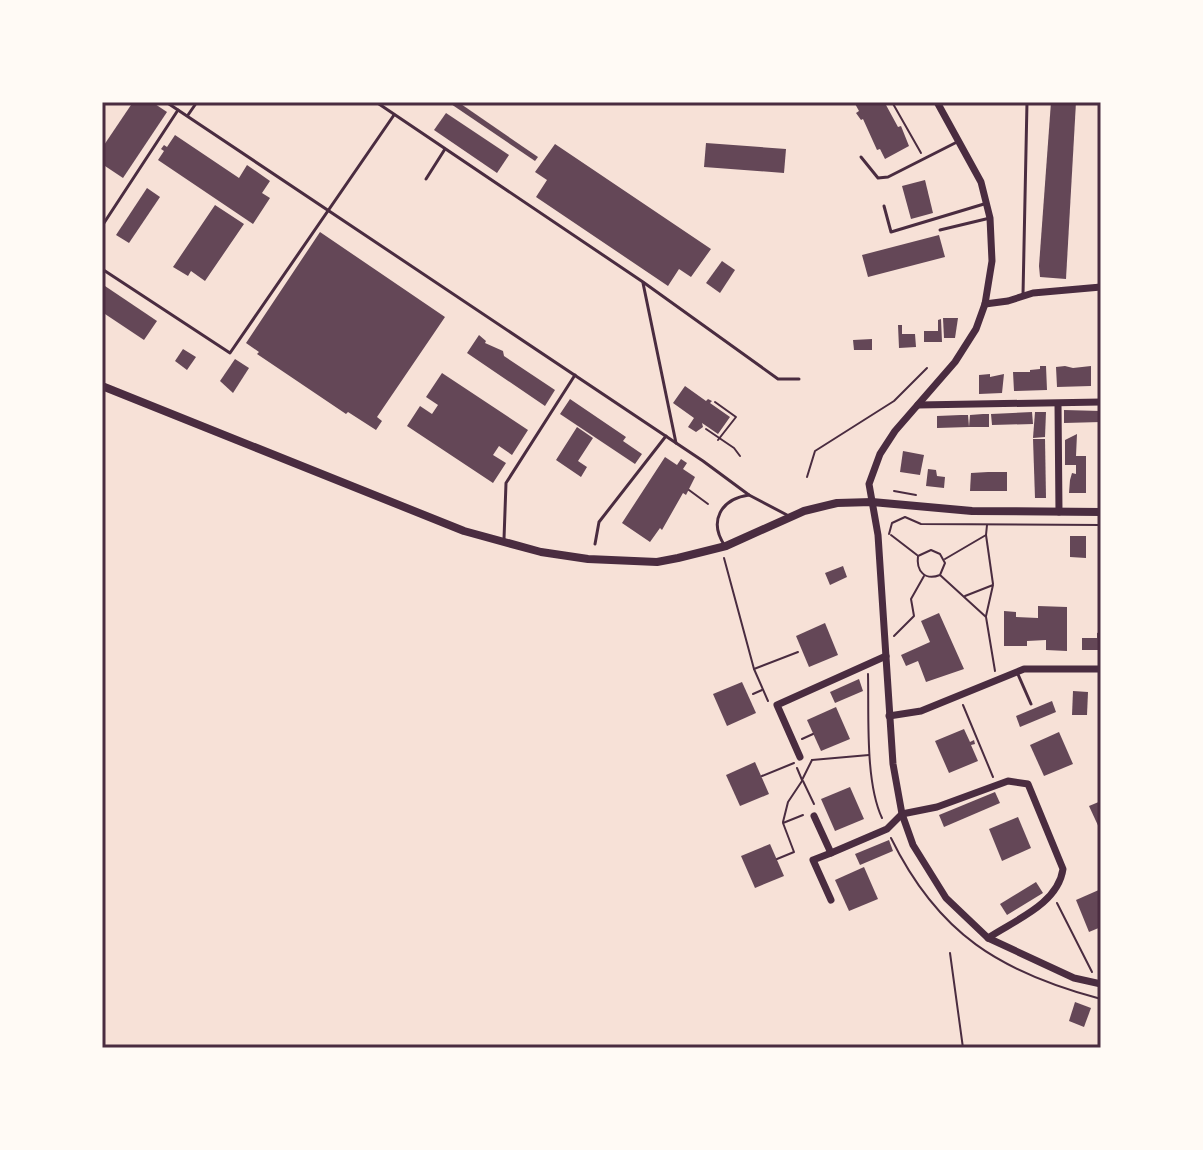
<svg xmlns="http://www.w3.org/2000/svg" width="1203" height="1150" font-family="'DejaVu Sans',sans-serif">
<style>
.building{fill:#644757}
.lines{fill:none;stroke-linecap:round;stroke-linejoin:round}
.path{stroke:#4a2c40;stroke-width:2}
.service{stroke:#4a2c40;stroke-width:3}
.minor{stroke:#4a2c40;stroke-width:7}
.tertiary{stroke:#4a2c40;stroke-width:8}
.neatline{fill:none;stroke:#4a2c40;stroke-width:3}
</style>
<rect width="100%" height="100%" fill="#f7e1d7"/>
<g class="building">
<polygon points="133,102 152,102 167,112 123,178 102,164 102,148"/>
<polygon points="448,102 458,102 538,157 535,161"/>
<polygon points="854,102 887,102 886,105 898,127 901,126 909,146 885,159 880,149 877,150 863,119 861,120 856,113 859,111"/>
<polygon points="1051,102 1076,102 1066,279 1040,277 1039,266"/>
<polygon points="446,113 509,155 497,173 434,130"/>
<polygon points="175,135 239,178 247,165 270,181 262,193 270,198 253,224 158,160 164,151 161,149 164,145 167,147"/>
<polygon points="706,143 786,149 784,173 704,167"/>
<polygon points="555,144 711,249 691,277 679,269 668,286 536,197 547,180 535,172"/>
<polygon points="925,180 933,213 911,219 902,186"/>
<polygon points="147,188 160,197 129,243 116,235"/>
<polygon points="215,205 244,224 205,281 191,271 188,276 173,267"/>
<polygon points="320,232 445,317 377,417 382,421 376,430 348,412 346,414 257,354 259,352 246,343"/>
<polygon points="939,235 945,257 868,277 862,255"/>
<polygon points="722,261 735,270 720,293 706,283"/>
<polygon points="102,284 157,321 144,340 102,312"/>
<polygon points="943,318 958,318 955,338 944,338"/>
<polygon points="941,319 942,342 924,342 924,331 938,331 938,320"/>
<polygon points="898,325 902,325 902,334 915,334 916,347 899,348"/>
<polygon points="479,335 486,341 485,343 503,351 504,356 555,390 545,406 467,353"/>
<polygon points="872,339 872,350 854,350 853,340"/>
<polygon points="183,349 196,357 187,370 175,361"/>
<polygon points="235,359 249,368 233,393 220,381"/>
<polygon points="1040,366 1046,366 1047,390 1014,391 1013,372 1030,372 1030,370 1040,369"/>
<polygon points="1065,366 1073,368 1091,366 1091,386 1057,387 1056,367"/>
<polygon points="442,373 528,430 512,455 499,446 493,455 506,463 493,483 407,426 420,406 432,414 438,405 426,397"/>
<polygon points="990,374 990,377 1004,374 1002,393 979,394 979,375"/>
<polygon points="685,386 706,401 708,399 712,401 710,403 730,417 718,434 702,423 703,427 696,432 688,427 694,418 673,403"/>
<polygon points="570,399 626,437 623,441 642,454 635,464 560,414"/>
<polygon points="1064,410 1101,411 1101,422 1064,423"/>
<polygon points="1032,412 1033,424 992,425 991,414"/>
<polygon points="1035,412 1046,412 1045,437 1033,438"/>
<polygon points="983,414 989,414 989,427 969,427 970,415"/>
<polygon points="961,415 968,415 969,427 937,428 937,416"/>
<polygon points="577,427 593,438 578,461 587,467 581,477 556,460"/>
<polygon points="1077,434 1076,456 1086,456 1086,493 1069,493 1070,480 1072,473 1076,474 1076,465 1065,465 1065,440"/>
<polygon points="1033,439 1045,439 1046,498 1035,498"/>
<polygon points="903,451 924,455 920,475 900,472"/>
<polygon points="665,457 677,465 681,459 687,463 683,469 695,477 686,495 683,493 662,530 660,528 650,542 622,523"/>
<polygon points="928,469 936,470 937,476 945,477 944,488 926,486"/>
<polygon points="988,472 1007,472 1007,491 970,491 971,473"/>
<polygon points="1070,536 1086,536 1086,558 1070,557"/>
<polygon points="843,566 847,577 830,585 825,573"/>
<polygon points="1038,606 1067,607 1067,651 1046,650 1046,640 1027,641 1027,646 1004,646 1004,611 1016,612 1016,617 1038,618"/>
<polygon points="939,613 964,669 926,682 918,661 906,666 901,655 930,642 921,621"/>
<polygon points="825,623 838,655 809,667 796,636"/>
<polygon points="1101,632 1101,650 1082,650 1082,638 1097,638 1097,633"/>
<polygon points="859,679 863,691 835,703 830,692"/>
<polygon points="742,682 756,713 727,726 713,694"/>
<polygon points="1073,691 1088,692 1087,715 1072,715"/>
<polygon points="1052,701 1056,712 1020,727 1016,716"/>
<polygon points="836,707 850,739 821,751 807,720"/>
<polygon points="964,729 970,742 974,740 975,744 971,745 978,761 949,773 935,741"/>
<polygon points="1059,732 1073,764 1044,776 1030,745"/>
<polygon points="755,762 769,794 740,806 726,775"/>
<polygon points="850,787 864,819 835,831 821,799"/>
<polygon points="995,792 1000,803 944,827 939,815"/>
<polygon points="1101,801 1101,832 1089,806"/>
<polygon points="1018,817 1031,848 1002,861 989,829"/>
<polygon points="889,840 893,851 860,865 855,854"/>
<polygon points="770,844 784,876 755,888 741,856"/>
<polygon points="864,867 878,899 849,911 835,880"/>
<polygon points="1036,882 1043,893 1007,915 1000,904"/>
<polygon points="1101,889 1101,927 1089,932 1076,900"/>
<polygon points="1075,1002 1091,1008 1084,1027 1069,1021"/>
</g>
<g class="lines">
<g class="path">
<polyline points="892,102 921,153"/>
<polyline points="715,402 736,417 718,440"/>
<polyline points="706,429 734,448 740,456"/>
<polyline points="807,477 815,451 894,401 927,368"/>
<polyline points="689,490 708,504"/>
<polyline points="894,491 916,495"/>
<polyline points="889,534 892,523 905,517 921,524 1101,525"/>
<polyline points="891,535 917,555"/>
<polyline points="986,535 993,584"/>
<polyline points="724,558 754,669"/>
<polyline points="945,559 986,535 987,525"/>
<path d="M940,575L945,563L940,554L931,550L918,556C916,571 925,581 940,575L986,617L995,671"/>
<polyline points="965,596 993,585 986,616"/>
<polyline points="894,636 914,616 911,599 924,576"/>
<path d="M868,674C869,715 865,782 882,818"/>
<polyline points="753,694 762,690"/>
<polyline points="768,701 754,669 798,652"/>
<polyline points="963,705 993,777"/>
<polyline points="802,739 813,734"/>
<polyline points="812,760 869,755"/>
<polyline points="797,768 802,780 812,760"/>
<polyline points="762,776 794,763"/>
<polyline points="803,781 814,804"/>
<polyline points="783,822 788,802 802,781"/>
<path d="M891,838C938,934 1000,972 1101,999"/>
<polyline points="777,859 794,852 783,823 803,815"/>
<polyline points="1057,903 1092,972"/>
<polyline points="950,953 963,1048"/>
</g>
<g class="service">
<polyline points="166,102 703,461 749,495 787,515"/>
<polyline points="376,102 643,282 778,379 799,379"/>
<polyline points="188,115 197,102"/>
<polyline points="861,157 878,178 888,177 959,141"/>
<polyline points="426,179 445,149"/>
<polyline points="884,206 891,232 984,204"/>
<polyline points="102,226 178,110"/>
<polyline points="940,230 990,218"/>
<polyline points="102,269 230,353 394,115"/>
<polyline points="643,283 676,443"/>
<polyline points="1023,295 1027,102"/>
<polyline points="504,539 506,483 575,375"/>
<polyline points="595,544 599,522 666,436"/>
<path d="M725,546C708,521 721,499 749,495"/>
<polyline points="1017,672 1031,704"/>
</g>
<g class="minor">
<polyline points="937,102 981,182 990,218 992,261 985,304 976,329 955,362 895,431 880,454 869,484 878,535 893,764 902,814 913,845 946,898 988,938 1074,978 1101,984"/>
<polyline points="985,304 1008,301 1033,293 1101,287"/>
<polyline points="1058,404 1059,512"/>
<polyline points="918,405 1101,402"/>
<polyline points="889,716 921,711 1024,669 1101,669"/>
<polyline points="800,757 777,705 886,656"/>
<path d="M814,816L831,853L887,829L902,814L937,807L1008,781L1028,784L1063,869C1058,904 1015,920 988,938"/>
<polyline points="831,900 813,860 831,853"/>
</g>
<polyline class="tertiary" points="102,386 464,531 541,552 588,559 657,562 678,558 726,546 804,511 837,503 872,502 972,511 1101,512"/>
</g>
<rect width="1203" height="1150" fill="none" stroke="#fffaf5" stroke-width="208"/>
<rect x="104" y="104" width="995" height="942" class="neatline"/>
</svg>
